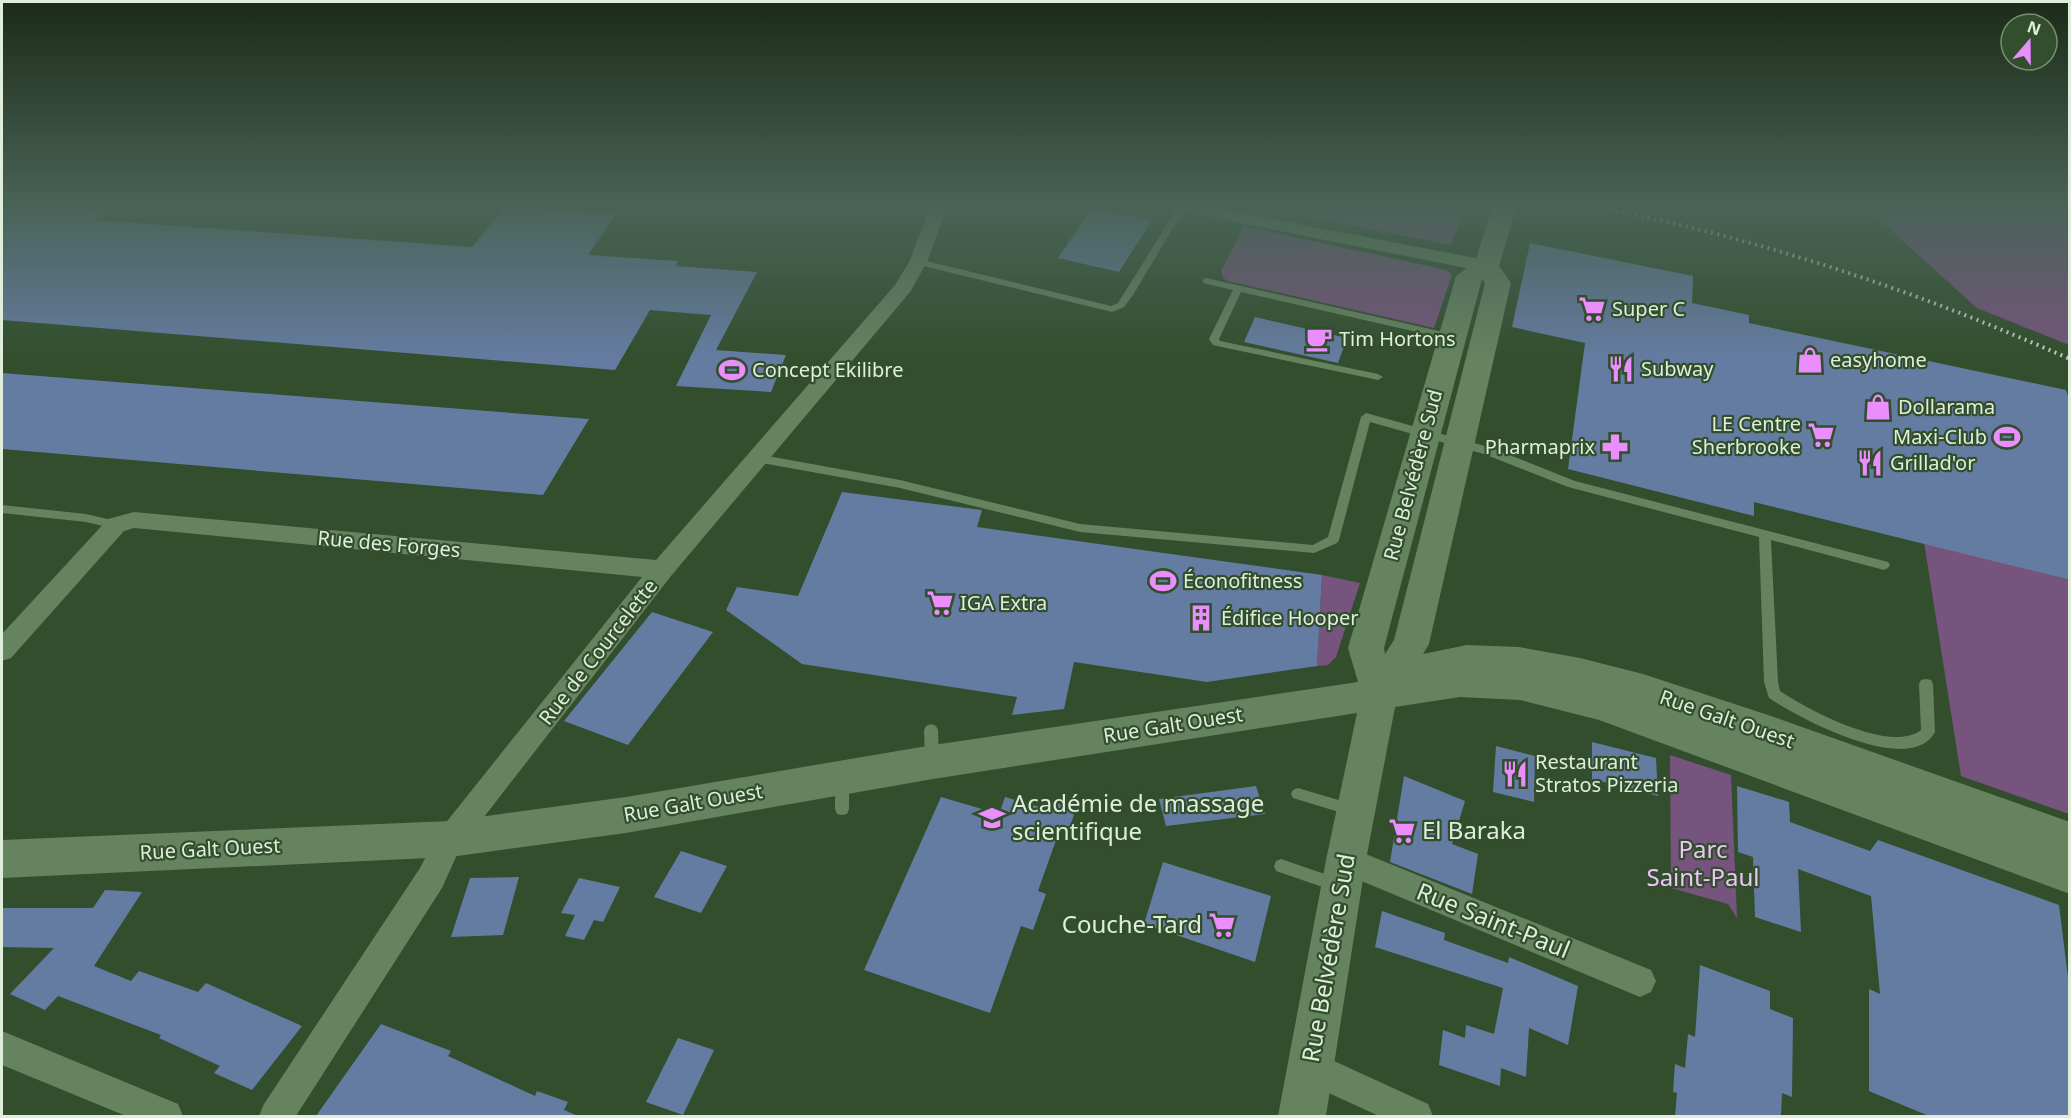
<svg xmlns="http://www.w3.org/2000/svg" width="2071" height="1118" font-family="'Noto Sans',sans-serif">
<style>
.green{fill:#76547d}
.building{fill:#657ca2}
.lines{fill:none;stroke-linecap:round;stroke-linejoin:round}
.lane{fill:#65835f;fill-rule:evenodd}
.street{fill:#65835f;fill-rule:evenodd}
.secondary{fill:#65835f;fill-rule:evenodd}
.rail{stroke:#bccfb8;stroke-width:4;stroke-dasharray:2 4.5;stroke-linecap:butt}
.labels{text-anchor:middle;stroke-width:4.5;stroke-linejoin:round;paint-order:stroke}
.poi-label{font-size:20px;fill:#deeeda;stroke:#324e2d;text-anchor:start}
.street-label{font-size:20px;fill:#deeeda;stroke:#324e2d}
.near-poi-label{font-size:24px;fill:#deeeda;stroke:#324e2d;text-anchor:start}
.near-park-label{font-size:24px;fill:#edc4f6;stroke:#324e2d}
.near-street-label{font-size:24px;fill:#deeeda;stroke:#324e2d}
</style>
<rect width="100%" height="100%" fill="#324e2d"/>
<g class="green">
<polygon points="1245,205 1466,205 1451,245"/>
<polygon points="1863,205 2067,205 2069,345 1977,308"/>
<polygon points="1244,226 1447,270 1452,275 1434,328 1228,281 1223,278 1221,271"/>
<polygon points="1924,542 2069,580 2069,814 1961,776"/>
<polygon points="1322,575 1360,583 1336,657 1328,665 1317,666"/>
<polygon points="1670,755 1731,775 1737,918 1728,904 1671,888"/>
</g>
<g class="building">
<polygon points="11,205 107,210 95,220 472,247 505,206 616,214 588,255 678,261 676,266 757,272 716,350 786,355 771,392 676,386 711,315 650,310 615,370 2,320 2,212"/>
<polygon points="1092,208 1152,220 1119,272 1058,258"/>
<polygon points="1530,243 1693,276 1692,303 1749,315 1749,323 2066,390 2070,402 2070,580 1754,502 1754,516 1568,469 1585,343 1512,327"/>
<polygon points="1255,317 1347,338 1338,363 1244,342"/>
<polygon points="2,373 589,419 543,495 2,449"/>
<polygon points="842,492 982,510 977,527 1322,575 1317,666 1207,682 1074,662 1064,709 1012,715 1017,697 802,664 726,610 737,587 798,596"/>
<polygon points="652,612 713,632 628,745 564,721"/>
<polygon points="1592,742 1656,758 1658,796 1592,779"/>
<polygon points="1496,746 1535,756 1534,802 1493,792"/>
<polygon points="1404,776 1465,801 1452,844 1478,854 1472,894 1390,862"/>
<polygon points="1256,786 1265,814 1166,826 1159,799"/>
<polygon points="1737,786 1789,802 1790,822 1870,851 1878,840 2059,905 2070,994 2070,1116 1929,1116 1869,1091 1869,989 1880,994 1871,896 1798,869 1801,932 1755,917 1753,857 1738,852"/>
<polygon points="941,797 999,814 1005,797 1047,809 1050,801 1076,809 1069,829 1061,826 1038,891 1046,894 1033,930 1021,926 990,1013 864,970"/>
<polygon points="681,851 727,866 701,913 654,897"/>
<polygon points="1163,862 1271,896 1255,962 1144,924"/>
<polygon points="519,877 503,935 451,937 470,878"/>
<polygon points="579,878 620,887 603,922 594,920 584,940 565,936 575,915 561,913"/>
<polygon points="105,890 142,892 94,966 131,981 139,971 198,992 206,983 302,1026 252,1090 214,1073 220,1066 159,1038 161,1035 58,996 45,1010 10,994 54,948 2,947 2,908 93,908"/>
<polygon points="1382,911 1445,933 1444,940 1508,963 1509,957 1578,986 1568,1045 1529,1028 1526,1077 1501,1068 1500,1086 1439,1065 1443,1030 1465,1038 1466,1025 1494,1034 1503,988 1375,947"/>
<polygon points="1700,965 1770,991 1770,1009 1793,1018 1792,1097 1782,1093 1781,1116 1675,1116 1677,1093 1673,1092 1675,1064 1685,1068 1688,1034 1695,1037"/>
<polygon points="381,1024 451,1051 448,1056 535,1096 537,1091 568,1102 564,1110 578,1116 316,1116"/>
<polygon points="678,1038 714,1050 683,1115 646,1102"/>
</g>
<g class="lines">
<g class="lane">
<polygon points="1179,205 1186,206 1133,295 1124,307 1112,312 915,264 913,262 918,259 1111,306 1118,303 1123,295"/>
<polygon points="1206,278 1452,334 1457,337 1452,340 1241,292 1219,339 1220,341 1378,374 1383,377 1378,380 1217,346 1213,345 1209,339 1233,290 1203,283 1203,279"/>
<path d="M1366,413L1492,448L1575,481L1888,562L1890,565L1888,568L1884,570L1771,540L1778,682L1780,691C1808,710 1891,754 1921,730L1919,684L1921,680L1926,679L1931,680L1933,684L1935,732C1911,778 1798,718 1769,698L1764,682L1759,537L1568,487L1484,454L1370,422L1339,540L1337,543L1314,553L1080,532L900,488L757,462L751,458L757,454L900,480L1080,524L1313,545L1328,537L1361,417Z"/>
<polygon points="2,505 86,514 120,522 122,525 116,529 86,522 2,513"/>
<polygon points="931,724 936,726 938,730 939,761 937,765 932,767 927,765 925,761 924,730 926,726"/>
<polygon points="842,773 847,775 849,779 849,809 847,814 842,815 837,814 835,809 835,779 837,775"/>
<polygon points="1298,788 1352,804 1357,805 1359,810 1357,815 1352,816 1293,798 1291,794 1293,790"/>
<polygon points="1281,859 1342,880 1345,885 1342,890 1337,892 1276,871 1274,866 1276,861"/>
</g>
<g class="street">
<polygon points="931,205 948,205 927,262 910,292 671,576 460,848 442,888 296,1116 259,1116 264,1104 420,868 440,830 642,577 134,528 124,531 11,658 2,661 2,634 108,519 134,512 656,560 895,285 909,262"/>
<polygon points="1167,205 1199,205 1486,260 1495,266 1486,272 1175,210 1169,209"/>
<polygon points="1346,846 1651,970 1656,981 1651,992 1640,997 1335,870 1331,860 1335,850"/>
<polygon points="2,1031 178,1104 183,1116 126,1116 2,1065"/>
<polygon points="1310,1050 1428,1104 1433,1116 1379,1116 1298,1079 1293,1067 1298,1055"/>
</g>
<path class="secondary" d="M1493,205H1517L1499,266L1511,283L1429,644L1423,654L1467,645L1519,647L1580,658L1643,674L1768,715L2070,822V894L1599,720L1520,700L1460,697L1395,707L1366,860L1326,1116H1278L1326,860L1357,713L933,779L626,833L450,857L2,878V840L450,821L626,797L933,745L1358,682L1348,648L1456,276L1475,262ZM1482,279L1485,283L1394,640L1385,654L1384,648Z"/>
<path class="rail" d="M1584,205C1749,234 1917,291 2070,359"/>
</g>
<linearGradient id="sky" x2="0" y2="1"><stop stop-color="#1c2b19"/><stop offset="0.57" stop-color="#496357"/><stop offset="1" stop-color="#496357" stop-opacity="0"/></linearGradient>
<rect width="2071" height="361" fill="url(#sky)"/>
<defs>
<g id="supermarket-bare" transform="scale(2.07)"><path d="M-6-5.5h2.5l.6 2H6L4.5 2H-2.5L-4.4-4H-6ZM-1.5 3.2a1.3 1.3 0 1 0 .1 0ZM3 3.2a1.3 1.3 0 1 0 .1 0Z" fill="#ea8dfd" stroke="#324e2d" stroke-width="2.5" paint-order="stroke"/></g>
<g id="cafe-bare" transform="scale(2.07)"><path d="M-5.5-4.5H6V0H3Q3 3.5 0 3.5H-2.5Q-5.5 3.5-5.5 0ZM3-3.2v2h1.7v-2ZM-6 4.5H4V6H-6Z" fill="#ea8dfd" stroke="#324e2d" stroke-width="2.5" paint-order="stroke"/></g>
<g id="shop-bare" transform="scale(2.07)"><path d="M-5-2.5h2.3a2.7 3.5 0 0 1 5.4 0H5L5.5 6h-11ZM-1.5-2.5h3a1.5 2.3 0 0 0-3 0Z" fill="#ea8dfd" stroke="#324e2d" stroke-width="2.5" paint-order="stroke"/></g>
<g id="restaurant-bare" transform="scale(2.07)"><path d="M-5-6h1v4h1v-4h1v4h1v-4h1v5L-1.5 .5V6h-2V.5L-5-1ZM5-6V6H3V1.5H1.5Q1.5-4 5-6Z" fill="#ea8dfd" stroke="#324e2d" stroke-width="2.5" paint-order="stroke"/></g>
<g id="stadium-bare" transform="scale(2.07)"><path d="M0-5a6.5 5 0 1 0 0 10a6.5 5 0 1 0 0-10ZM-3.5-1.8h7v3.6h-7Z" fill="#ea8dfd" stroke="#324e2d" stroke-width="2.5" paint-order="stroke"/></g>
<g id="pharmacy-bare" transform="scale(2.07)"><path d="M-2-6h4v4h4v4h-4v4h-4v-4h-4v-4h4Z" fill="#ea8dfd" stroke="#324e2d" stroke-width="2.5" paint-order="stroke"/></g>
<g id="building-bare" transform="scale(2.07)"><path d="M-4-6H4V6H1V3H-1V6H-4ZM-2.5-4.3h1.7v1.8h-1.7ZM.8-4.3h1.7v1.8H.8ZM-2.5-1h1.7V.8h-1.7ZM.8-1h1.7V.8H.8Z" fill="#ea8dfd" stroke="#324e2d" stroke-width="2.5" paint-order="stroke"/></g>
<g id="school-bare" transform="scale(2.07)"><path d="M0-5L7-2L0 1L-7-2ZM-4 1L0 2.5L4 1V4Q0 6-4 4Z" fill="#ea8dfd" stroke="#324e2d" stroke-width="2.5" paint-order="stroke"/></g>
</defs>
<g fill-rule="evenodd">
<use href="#supermarket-bare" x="1592" y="309"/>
<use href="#cafe-bare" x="1319" y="339"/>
<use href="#shop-bare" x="1810" y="360"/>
<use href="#restaurant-bare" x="1621" y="369"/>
<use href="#stadium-bare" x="732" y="370"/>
<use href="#shop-bare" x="1878" y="407"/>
<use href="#supermarket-bare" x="1821" y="435"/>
<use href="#stadium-bare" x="2007" y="437"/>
<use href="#pharmacy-bare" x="1615" y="447"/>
<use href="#restaurant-bare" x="1870" y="463"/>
<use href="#stadium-bare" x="1163" y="581"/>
<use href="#supermarket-bare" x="940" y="603"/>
<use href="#building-bare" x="1201" y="618"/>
<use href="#restaurant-bare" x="1515" y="774"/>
<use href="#school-bare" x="992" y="818"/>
<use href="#supermarket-bare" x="1402" y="831"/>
<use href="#supermarket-bare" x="1222" y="925"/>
</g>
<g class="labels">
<g class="poi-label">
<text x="1612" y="316">Super C</text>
<text x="1339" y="346">Tim Hortons</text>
<text x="1830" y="367">easyhome</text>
<text x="1641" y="376">Subway</text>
<text x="752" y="377">Concept Ekilibre</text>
<text x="1898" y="414">Dollarama</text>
<text x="1801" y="431" text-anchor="end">LE Centre<tspan x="1801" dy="23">Sherbrooke</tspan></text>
<text x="1987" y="444" text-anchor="end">Maxi-Club</text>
<text x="1595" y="454" text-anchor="end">Pharmaprix</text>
<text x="1890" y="470">Grillad'or</text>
<text x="1183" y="588">Éconofitness</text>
<text x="960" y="610">IGA Extra</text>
<text x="1221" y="625">Édifice Hooper</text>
<text x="1535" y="769">Restaurant<tspan x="1535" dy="23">Stratos Pizzeria</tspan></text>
</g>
<g class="street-label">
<text transform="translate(1413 475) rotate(-75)" y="7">Rue Belvédère Sud</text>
<text transform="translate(389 544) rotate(5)" y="7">Rue des Forges</text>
<text transform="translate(598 652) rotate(-52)" y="7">Rue de Courcelette</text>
<text transform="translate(1727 719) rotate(19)" y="7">Rue Galt Ouest</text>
<text transform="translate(1173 725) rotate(-9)" y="7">Rue Galt Ouest</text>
<text transform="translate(693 803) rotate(-10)" y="7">Rue Galt Ouest</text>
<text transform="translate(210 849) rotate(-3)" y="7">Rue Galt Ouest</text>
</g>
<g class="near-poi-label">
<text x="1012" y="812">Académie de massage<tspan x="1012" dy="28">scientifique</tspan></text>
<text x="1422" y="839">El Baraka</text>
<text x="1202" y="933" text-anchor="end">Couche-Tard</text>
</g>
<g class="near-park-label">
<text x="1703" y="858">Parc<tspan x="1703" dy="28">Saint-Paul</tspan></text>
</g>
<g class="near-street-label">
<text transform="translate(1493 921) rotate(22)" y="8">Rue Saint-Paul</text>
<text transform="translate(1329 958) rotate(-80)" y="8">Rue Belvédère Sud</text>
</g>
</g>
<rect width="2071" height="1118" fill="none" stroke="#deeeda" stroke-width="6"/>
<g transform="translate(2029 42) rotate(20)"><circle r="28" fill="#324e2d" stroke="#778e72" stroke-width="1.5"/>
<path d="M0-4.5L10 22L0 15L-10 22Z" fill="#ea8dfd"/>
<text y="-9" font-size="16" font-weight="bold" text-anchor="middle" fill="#deeeda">N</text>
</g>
</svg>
